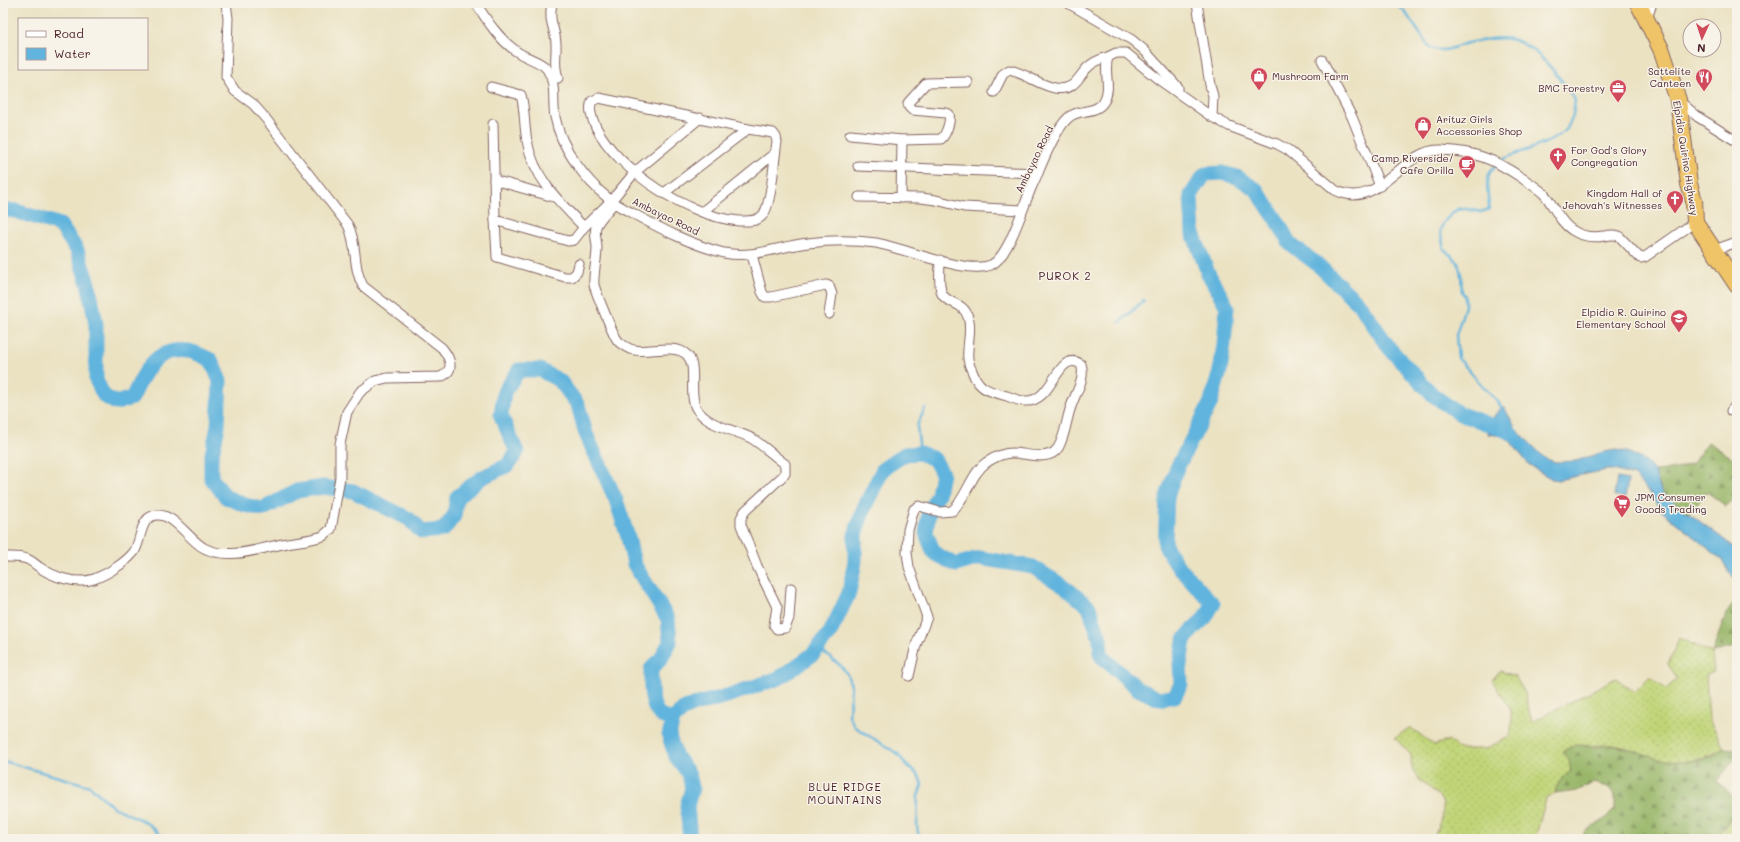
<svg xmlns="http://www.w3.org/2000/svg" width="1740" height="842" font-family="Mali,sans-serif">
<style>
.grass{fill:url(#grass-dots);stroke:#867a52}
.forest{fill:url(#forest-firs);stroke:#716a4a}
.water{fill:#61b4dd;stroke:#566a84}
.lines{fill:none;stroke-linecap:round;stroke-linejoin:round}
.stream{stroke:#61b4dd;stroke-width:2.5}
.river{stroke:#61b4dd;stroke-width:15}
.street-casing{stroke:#826360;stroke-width:11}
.highway-casing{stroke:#826360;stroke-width:18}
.street{stroke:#fff;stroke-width:9}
.highway{stroke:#efc469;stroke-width:16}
.labels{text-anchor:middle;stroke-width:3;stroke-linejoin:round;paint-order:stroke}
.poi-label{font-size:10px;fill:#4a1f2b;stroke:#f7f3e8;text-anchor:end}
.street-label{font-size:10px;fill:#4a1f2b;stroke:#f7f3e8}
.neighbourhood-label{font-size:11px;letter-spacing:1px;fill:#4a1f2b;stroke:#f7f3e8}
</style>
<defs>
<pattern id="grass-dots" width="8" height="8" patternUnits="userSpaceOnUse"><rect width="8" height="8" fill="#c1d578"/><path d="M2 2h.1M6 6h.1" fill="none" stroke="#a7b668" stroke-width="1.8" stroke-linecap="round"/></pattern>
<pattern id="forest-firs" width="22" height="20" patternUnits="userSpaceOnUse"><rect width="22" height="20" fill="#98b668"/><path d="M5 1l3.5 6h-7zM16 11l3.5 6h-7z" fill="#7e9356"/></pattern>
</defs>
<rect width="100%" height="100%" fill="#f7f3e8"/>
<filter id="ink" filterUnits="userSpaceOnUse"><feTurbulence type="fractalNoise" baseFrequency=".025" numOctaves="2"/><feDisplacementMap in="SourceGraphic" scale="8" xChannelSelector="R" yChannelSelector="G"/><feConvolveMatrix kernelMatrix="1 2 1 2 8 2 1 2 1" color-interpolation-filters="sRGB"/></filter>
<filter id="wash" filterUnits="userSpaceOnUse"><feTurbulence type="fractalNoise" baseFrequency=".012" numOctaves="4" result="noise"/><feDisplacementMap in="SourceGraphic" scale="16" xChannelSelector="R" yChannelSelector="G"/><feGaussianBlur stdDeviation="0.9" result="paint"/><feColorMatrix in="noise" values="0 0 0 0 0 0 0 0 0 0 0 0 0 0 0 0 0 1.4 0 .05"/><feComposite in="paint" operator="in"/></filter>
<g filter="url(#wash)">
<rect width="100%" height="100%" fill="#ebe2c2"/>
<g class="grass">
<path d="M1679,638L1712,653L1714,672L1706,675L1709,719L1724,748C1705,760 1680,766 1658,759C1643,754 1627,746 1611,745C1599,745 1588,746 1576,745L1569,760L1571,771C1563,778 1556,783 1555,794L1546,799L1535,839H1434C1436,829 1444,816 1443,805C1441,791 1421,786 1414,773C1411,768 1411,761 1411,755L1395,738L1410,727L1434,745L1449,740L1458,749H1485L1509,737L1512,723L1510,708L1492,680L1500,671L1515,676L1525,693L1532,722L1616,678L1634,692L1650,676L1666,689L1677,679L1668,664Z"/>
<polygon points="1737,806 1737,839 1722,839 1719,833 1728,823"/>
</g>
<g class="forest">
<polygon points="1708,442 1737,461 1737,497 1726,506 1707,492 1689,513 1662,493 1654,471 1677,469 1693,463"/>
<polygon points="1734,603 1737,605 1737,646 1712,653 1726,614"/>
<path d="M1576,745L1593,747L1611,745L1634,750L1659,759L1676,761H1697L1712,756L1724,748L1737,749V756L1717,781L1737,801L1735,811L1719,833L1722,839H1584V832L1606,818L1615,809V795L1608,787L1593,783L1577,791L1555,794C1556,783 1563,778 1571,771L1569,760L1562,751Z"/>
</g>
<g class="water">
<path d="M1504,407L1516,429L1546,459L1556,462L1576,461L1603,452L1616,450L1627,452L1638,457L1647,463L1654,471L1662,493L1726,541L1737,551V582L1720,558L1659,509L1651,494L1634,476L1614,470H1606L1558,480L1552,479L1530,466L1511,442L1504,436L1488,434C1491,422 1493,413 1504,407Z"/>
<polygon points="1617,478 1628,480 1625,498 1614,496"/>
</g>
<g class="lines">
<g class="stream">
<path d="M1395,3L1405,12L1430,48C1450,53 1451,47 1468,43C1480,40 1503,36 1514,40C1539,48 1561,79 1575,100C1574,106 1574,113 1572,118C1566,139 1537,146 1519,153C1512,156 1505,157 1499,162"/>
<path d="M1495,166C1482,177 1489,194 1489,209L1481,212L1462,208L1453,212L1444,222L1440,230L1444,249L1458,262L1461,275L1462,292L1465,296V306L1456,335L1458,358L1480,383L1498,402L1503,410"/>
<polyline points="1120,322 1144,300"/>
<polyline points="920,453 917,426 925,408"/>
<polyline points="818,648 840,665 847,674 851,685 849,716 855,727 898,754 904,762 919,776 922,785 918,796 917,826 919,839"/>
<polyline points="3,761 90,786 113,807 146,822 165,839"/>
</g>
<g class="river">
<path d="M3,210L16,211L60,225L77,250L89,287L96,324V380L104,396L116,403L132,398C144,373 154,347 188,351C196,352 204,357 211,360L220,381L218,426L211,459V478L226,497L245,505L263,509L297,491L323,487L353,491L409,519L421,532L443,530L454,516L457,497L481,478L508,465L517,452L501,416L504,392L519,370H540L560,381L578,405L586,434L616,500L628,537L634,564L668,619L670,642L661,659L651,669C651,684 649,709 663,717C666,718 670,719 673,719"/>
<polyline points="690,839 687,806 692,788 689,774 676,757 669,736 673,719 687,707 727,696 779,678 812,655 830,633 849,593 855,561 855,535 864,508 883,469 905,454 920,453 934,459 942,473 938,494 929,512 926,533 934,553 956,565 979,558 1033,567 1065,587 1089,607 1100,639 1101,656 1138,689 1159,699 1175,696 1181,684 1180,664 1184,641 1193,629 1205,618 1213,604 1176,564 1165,545 1167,497 1176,470 1211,402 1220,371 1224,344 1227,307 1208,273 1193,233 1191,195 1205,174 1222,173 1237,177 1256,189 1278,222 1290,244 1317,264 1360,305 1390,349 1433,395 1458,413 1510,432"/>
</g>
</g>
</g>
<g filter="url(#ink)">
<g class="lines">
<g class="street-casing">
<g id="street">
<path d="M476,3C487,21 499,39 516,51C525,58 541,61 547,69C557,84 552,101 555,117C561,148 585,180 609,199C616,205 625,209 632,213C661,229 692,245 724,253C754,259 779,246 808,243C830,240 855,240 876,243C904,248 966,275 991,265C1009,257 1024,204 1032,186C1041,167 1054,131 1068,118C1078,108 1096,115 1104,101C1112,87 1103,72 1108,57L1116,53H1126L1158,79L1212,117L1229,126L1277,144L1288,150L1335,190C1379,213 1401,149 1440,150C1474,151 1494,159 1522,178C1529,183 1538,188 1544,194C1554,205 1559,222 1572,230C1581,236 1593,238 1604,236C1609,235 1613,234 1619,236L1640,258L1645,257L1695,222"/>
<path d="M552,3C548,24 555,26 556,43C557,58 553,62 558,78"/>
<polyline points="1068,3 1132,40 1144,50 1178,87 1178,90"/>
<polyline points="1197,3 1210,85 1213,96 1212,117"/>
<polyline points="1647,19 1652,3"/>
<polyline points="1322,60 1352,117 1380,186"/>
<path d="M491,87L521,95C525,109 524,126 527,141C534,178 558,201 584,227"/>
<path d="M994,92L1003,74L1009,70C1025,73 1039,85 1055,88C1074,91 1076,80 1087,68C1093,62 1100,59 1108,57"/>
<path d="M599,98L748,129L773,133L776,137L777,142C774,157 772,207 762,216C756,222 747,221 739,221C690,217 618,171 596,127C592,119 588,109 592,101Z"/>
<polyline points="1679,101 1698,117 1733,139 1737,139"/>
<polyline points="493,124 495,220 568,241 574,240 584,227 611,201 635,172 700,118"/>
<path d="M850,135L902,140L941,139C946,135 951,121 949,114L946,113L912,110L909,107L908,103L926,83L968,82"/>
<polyline points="858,166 1038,173"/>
<polyline points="494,180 554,197"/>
<polyline points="664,193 748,129"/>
<polyline points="859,197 921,198 936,200 964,207 1022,210"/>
<polyline points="901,198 902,140"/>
<path d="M614,203C609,210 599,218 596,227C594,234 597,241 597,248C597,260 593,273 594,285C596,292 613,335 618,341C621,344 626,347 630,349C645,355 675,342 687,355C698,366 688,393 696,408C707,426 733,429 751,438C763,445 774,456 785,464V474L745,511L741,518V525L757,566L777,607L774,625L777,629L785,628L789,618L791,588"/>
<polyline points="702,212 775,153"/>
<polyline points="495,220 497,257 565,277 572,277 577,272 579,264"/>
<polyline points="1714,250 1737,242"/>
<polyline points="752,255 762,292 765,297 771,297 826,285 829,286 832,294 829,314"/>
<polyline points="1731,411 1737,404"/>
<path d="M3,557C11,557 19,556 27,559C32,561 35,564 39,567C53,577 77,585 94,579C108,574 125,563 134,552C142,541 139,514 159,515C176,516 189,540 204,548C229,561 261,548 287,543C299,541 311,540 323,536L331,529L332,524L340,477V444L347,412L360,392L375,381L387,378L440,377C456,371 450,358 442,348L363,286C352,266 358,245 348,225L266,119L253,104L235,91L226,77L228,18L226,3"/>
<path d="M909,676L916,645L927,617L909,567L907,553L908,530L914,509L919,506L940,512L952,511C967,498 970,474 987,462C995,457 1003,453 1012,453C1026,453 1049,462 1058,448C1066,435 1066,418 1072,404C1076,392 1086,378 1081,364C1056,349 1054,404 1024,401C1019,401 1012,398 1007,396C989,391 979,390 972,371C969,365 967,358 968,351C968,340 972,328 968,317C963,301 948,305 942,294C938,285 940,270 940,260"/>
</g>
</g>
<g class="highway-casing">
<polyline id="highway" points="1638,3 1662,51 1678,100 1689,184 1694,201 1695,222 1737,285"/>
</g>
<use href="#street" class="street"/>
<use href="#highway" class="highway"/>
</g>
</g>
<defs>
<g id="shop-pin" transform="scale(0.9)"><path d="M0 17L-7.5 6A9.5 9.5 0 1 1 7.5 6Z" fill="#d1495b" stroke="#f7f3e8"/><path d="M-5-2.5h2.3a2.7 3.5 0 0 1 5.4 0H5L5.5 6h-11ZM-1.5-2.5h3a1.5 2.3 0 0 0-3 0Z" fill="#fff"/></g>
<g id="restaurant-pin" transform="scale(0.9)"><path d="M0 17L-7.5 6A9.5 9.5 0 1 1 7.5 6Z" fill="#d1495b" stroke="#f7f3e8"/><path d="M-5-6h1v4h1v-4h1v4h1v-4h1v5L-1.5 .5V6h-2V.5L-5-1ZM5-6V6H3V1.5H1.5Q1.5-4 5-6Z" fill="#fff"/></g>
<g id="office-pin" transform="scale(0.9)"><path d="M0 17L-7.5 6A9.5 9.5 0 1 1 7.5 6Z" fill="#d1495b" stroke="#f7f3e8"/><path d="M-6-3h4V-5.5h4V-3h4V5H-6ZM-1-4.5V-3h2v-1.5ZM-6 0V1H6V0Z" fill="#fff"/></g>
<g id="church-pin" transform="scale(0.9)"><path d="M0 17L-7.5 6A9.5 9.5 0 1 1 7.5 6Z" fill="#d1495b" stroke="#f7f3e8"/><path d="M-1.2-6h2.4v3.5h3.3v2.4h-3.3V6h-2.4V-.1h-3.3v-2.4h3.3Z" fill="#fff"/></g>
<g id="cafe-pin" transform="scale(0.9)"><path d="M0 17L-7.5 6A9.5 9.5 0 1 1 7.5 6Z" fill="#d1495b" stroke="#f7f3e8"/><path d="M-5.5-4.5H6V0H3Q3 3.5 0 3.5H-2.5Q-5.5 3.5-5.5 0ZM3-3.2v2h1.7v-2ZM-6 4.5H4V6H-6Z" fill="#fff"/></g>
<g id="school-pin" transform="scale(0.9)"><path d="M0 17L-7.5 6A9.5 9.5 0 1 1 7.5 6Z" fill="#d1495b" stroke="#f7f3e8"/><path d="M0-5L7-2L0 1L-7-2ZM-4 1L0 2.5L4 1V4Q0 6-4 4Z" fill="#fff"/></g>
<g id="supermarket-pin" transform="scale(0.9)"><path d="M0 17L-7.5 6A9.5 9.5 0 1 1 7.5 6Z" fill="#d1495b" stroke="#f7f3e8"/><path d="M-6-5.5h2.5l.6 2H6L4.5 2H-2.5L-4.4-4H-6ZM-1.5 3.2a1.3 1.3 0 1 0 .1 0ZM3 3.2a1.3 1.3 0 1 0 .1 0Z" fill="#fff"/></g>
</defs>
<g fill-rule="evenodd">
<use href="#shop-pin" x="1259" y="76"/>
<use href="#restaurant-pin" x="1704" y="77"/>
<use href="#office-pin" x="1618" y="88"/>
<use href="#shop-pin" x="1423" y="125"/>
<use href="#church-pin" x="1558" y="156"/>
<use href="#cafe-pin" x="1467" y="164"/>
<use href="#church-pin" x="1675" y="199"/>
<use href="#school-pin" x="1679" y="318"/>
<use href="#supermarket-pin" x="1622" y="503"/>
</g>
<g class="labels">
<g class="poi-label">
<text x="1691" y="75">Sattelite<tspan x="1691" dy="12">Canteen</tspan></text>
<text x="1272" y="80" text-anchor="start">Mushroom Farm</text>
<text x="1605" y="92">BMC Forestry</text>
<text x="1436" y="123" text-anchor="start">Arituz Girls<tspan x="1436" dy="12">Accessories Shop</tspan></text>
<text x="1571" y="154" text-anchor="start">For God's Glory<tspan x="1571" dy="12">Congregation</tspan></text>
<text x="1454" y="162">Camp Riverside/<tspan x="1454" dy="12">Cafe Orilla</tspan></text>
<text x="1662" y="197">Kingdom Hall of<tspan x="1662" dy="12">Jehovah's Witnesses</tspan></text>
<text x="1666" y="316">Elpidio R. Quirino<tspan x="1666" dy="12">Elementary School</tspan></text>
<text x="1635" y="501" text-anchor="start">JPM Consumer<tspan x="1635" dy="12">Goods Trading</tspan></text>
</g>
<g class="street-label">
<text transform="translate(1686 158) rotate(81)" y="4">Elpidio Quirino Highway</text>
<text transform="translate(1034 159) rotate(-64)" y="4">Ambayao Road</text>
<text transform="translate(666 216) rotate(26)" y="4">Ambayao Road</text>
</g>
<g class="neighbourhood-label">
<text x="1065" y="280">PUROK 2</text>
<text x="845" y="791">BLUE RIDGE<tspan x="845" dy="13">MOUNTAINS</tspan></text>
</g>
</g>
<rect width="1740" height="842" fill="none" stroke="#f7f3e8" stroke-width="16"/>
<rect x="18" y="18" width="130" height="52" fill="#f7f3e8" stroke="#b29e9c"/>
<rect x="26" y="31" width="20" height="6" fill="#ffffff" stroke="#b29e9c"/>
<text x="54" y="38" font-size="12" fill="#4a1f2b">Road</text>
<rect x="26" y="48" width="20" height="12" fill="#61b4dd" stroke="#b29e9c"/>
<text x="54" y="58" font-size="12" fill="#4a1f2b">Water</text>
<g transform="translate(1702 38) rotate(183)"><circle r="19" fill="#f7f3e8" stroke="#b29e9c"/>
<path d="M0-3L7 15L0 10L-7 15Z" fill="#d1495b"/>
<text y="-6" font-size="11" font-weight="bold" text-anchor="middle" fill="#4a1f2b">N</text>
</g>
</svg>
